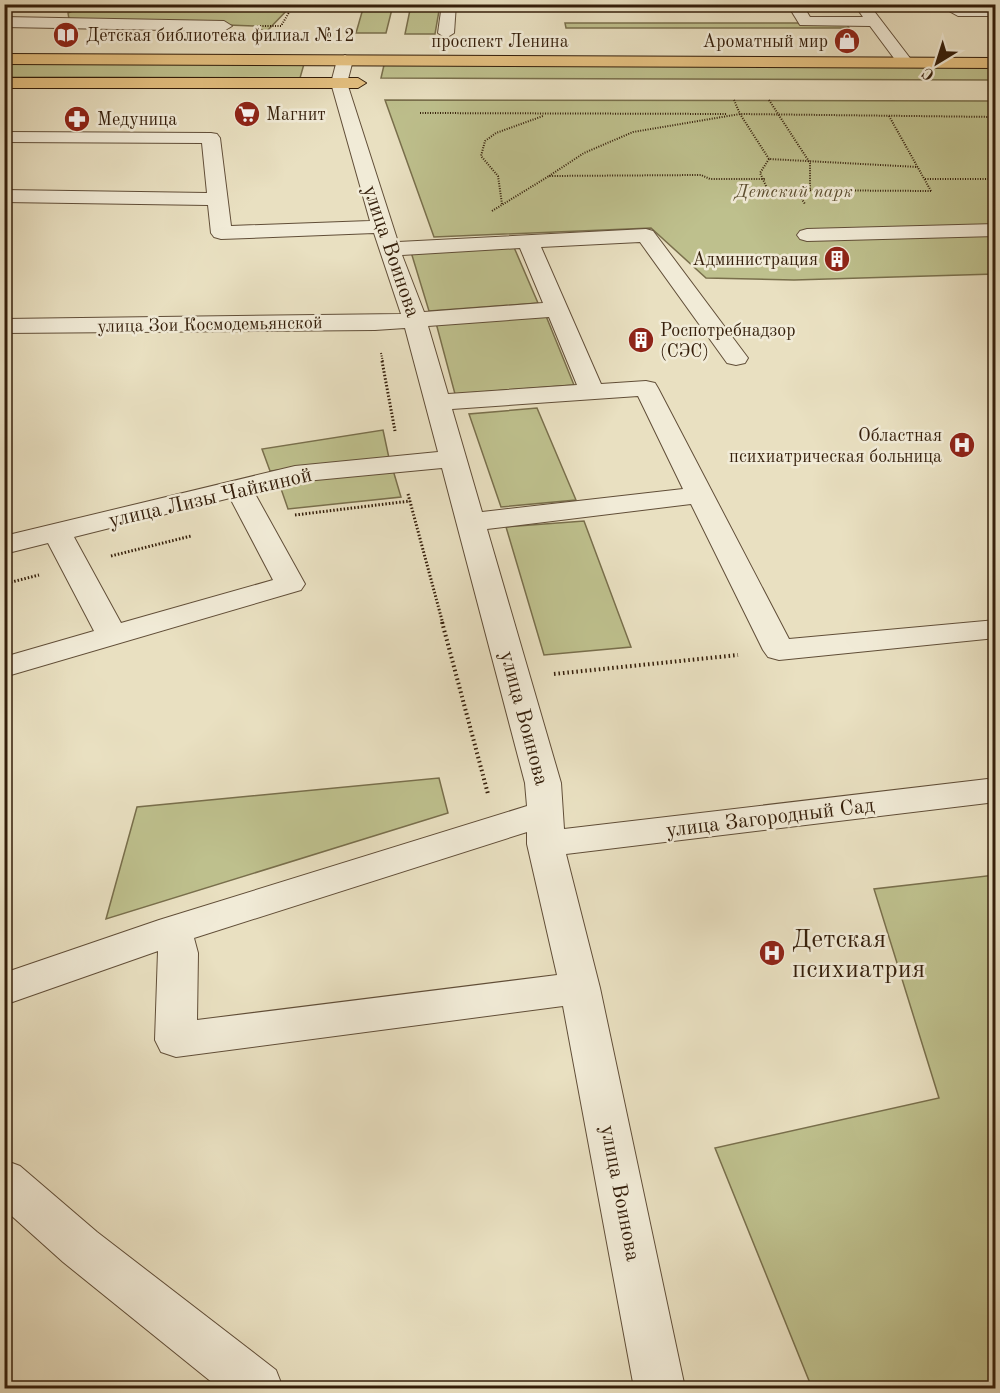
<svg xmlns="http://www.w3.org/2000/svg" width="1000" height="1393" font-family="'Old Standard TT',serif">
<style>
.green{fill:#bec08d;stroke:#796f4c;stroke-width:1.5}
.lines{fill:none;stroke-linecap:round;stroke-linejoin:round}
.minor-casing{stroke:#614e38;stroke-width:2}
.major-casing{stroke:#341e0a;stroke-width:2}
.path-far2{stroke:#341e0a;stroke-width:2;stroke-dasharray:1 1.5;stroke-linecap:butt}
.path-far1{stroke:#341e0a;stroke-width:3;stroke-dasharray:1.5 2;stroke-linecap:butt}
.path{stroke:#341e0a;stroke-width:4;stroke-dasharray:1.5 3;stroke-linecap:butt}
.minor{fill:#f1ebd7;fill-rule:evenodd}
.major{fill:#e4c080;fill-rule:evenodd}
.labels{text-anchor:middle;stroke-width:5;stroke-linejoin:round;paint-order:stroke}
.far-poi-label{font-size:18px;fill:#341e0a;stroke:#f1ebd7;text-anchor:start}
.far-street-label{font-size:18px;fill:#341e0a;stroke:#f1ebd7}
.far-park-label{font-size:18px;font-style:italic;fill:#5d4f31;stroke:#f1ebd7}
.street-label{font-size:21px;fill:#341e0a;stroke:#f1ebd7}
.near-poi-label{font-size:26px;fill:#341e0a;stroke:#f1ebd7;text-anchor:start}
</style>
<rect width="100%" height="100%" fill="#e9e0c1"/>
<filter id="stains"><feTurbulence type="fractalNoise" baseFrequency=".00333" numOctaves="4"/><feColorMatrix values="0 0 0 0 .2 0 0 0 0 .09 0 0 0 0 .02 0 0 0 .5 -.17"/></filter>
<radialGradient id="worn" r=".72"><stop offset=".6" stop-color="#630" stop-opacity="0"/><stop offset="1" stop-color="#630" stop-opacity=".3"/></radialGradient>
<g class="green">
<polygon points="87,4 292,5 266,32 254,26 69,19 68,13"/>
<polygon points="364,5 393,5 386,33 356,33"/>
<polygon points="411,5 440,5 435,34 405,34"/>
<polygon points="565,23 846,23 849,28 566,28"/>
<polygon points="5,64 304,64 300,78 5,77"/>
<polygon points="384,65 996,66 995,80 381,78"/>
<polygon points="385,100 995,101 995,274 794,280 706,278 651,228 434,237"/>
<polygon points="513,245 538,303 429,311 411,252"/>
<polygon points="546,316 574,385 455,394 436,323"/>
<polygon points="537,408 576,500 501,507 469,414"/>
<polygon points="383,430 389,458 270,471 262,449"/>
<polygon points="393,470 401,497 288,509 279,483"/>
<polygon points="584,521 631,647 544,655 506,527"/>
<polygon points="439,778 448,813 106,919 137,807"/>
<polygon points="995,875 995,1388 812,1388 715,1148 939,1098 874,889"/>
</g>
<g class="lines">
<g class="minor-casing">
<g id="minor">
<polygon points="442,4 456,4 454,33 446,38 438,33"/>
<polygon points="787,4 802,4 810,17 863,17 856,7 857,4 959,4 962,8 996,8 996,16 958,16 949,11 874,11 913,62 905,67 899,65 870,26 800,25"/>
<polygon points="4,17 224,21 232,26 224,31 4,27"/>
<path d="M345,55L353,60L347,83L398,242L646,229L653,231L748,358L745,363L736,365L727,363L640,242L541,247L601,384L646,381L655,383L658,388L789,639L996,620V638L779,660L768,657L763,650L691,504L487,529L561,783L564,829L996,778V802L566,854L600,988L685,1388H634L563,1006L176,1057L161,1052L155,1040L158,951L4,1005V973L159,920L527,806L525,783L442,468L295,482L254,492L305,584L301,590L4,677V657L94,631L48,543L4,554V536L295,466L438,452L405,328L375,330L4,333V319L401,314L374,233L221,239L214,237L211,233L208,205L4,202V190L207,193L202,143L4,142V132L211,133L217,134L220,138L231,226L370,221L331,83L337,60ZM520,248L543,303L424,312L402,255ZM549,317L577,385L448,394L428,326ZM638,396L683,489L482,512L452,409ZM230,498L273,580L121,623L74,537ZM527,832V844L557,975L197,1020L198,953L194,938Z"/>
<polygon points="996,224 996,236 807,241 800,239 797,235 800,231 807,229"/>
<polygon points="4,1160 20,1166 97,1232 276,1370 283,1388 219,1388 63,1262 4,1209"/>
</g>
</g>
<g class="major-casing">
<g id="major">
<polygon points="4,54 996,58 996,68 4,64"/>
<polygon points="4,78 358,78 366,83 358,88 4,88"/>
</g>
</g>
<g class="path-far2">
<polyline points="255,26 281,26 294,4"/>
<polyline points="734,100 740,114 769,159 918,167"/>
<polyline points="769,100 810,163 810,190"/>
<polyline points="420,113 727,114"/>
<polyline points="889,116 931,191"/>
<polyline points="769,159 760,173 768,190 931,191"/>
<polyline points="549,176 584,153 633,132 740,114 996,117"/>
<polyline points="925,179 996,179"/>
<polyline points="796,190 805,204"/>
<polyline points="502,204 498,176 481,156 485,141 496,133 543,116"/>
<polyline points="492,211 549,176 701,175 710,179 765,179"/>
<polyline points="381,353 383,362"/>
</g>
<g class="path-far1">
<polyline points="382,361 395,431"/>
<polyline points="408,494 443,624"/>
<polyline points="295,515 410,501"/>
<polyline points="111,556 191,536"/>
<polyline points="4,584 39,575"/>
</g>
<g class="path">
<polyline points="442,622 488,794"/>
<polyline points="554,674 738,655"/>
</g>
<use href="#minor" class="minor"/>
<use href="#major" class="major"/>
</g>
<defs>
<g id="library-disc" transform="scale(1.35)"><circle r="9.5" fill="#8f2418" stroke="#f1ebd7"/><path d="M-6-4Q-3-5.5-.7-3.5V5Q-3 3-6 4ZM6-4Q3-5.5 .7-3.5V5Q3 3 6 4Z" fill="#fff"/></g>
<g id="shop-disc" transform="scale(1.35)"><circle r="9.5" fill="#8f2418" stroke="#f1ebd7"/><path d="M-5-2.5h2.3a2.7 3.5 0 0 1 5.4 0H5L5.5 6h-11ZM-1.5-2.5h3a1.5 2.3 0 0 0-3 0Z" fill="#fff"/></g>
<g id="supermarket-disc" transform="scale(1.35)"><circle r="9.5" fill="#8f2418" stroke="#f1ebd7"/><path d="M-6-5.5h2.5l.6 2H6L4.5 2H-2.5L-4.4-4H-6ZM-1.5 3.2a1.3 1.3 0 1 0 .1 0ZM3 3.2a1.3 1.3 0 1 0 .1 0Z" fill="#fff"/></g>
<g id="pharmacy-disc" transform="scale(1.35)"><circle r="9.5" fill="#8f2418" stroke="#f1ebd7"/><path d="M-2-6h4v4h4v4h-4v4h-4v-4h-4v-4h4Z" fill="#fff"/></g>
<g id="building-disc" transform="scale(1.35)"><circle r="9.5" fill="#8f2418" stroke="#f1ebd7"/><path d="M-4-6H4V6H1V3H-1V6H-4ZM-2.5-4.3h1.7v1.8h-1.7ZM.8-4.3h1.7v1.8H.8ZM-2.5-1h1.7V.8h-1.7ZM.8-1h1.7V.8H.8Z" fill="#fff"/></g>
<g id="hospital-disc" transform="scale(1.35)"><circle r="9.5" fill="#8f2418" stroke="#f1ebd7"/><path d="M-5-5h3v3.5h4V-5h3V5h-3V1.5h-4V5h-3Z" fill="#fff"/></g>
</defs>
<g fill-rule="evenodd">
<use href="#library-disc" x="66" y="35"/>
<use href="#shop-disc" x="847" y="41"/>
<use href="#supermarket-disc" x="247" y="114"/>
<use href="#pharmacy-disc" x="77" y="119"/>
<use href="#building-disc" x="837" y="259"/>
<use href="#building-disc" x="641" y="340"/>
<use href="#hospital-disc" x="962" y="445"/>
<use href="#hospital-disc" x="772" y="953"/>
</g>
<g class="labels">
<g class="far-poi-label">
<text x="86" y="41">Детская библиотека филиал №12</text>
<text x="828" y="47" text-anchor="end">Ароматный мир</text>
<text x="266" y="120">Магнит</text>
<text x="97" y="125">Медуница</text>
<text x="818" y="265" text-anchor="end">Администрация</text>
<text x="660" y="336">Роспотребнадзор<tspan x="660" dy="21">(СЭС)</tspan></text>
<text x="942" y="441" text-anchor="end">Областная<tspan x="942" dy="21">психиатрическая больница</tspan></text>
</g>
<g class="far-street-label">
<text x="500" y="47">проспект Ленина</text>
<text transform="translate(210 324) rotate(-1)" y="6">улица Зои Космодемьянской</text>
</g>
<g class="far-park-label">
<text x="794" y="197">Детский парк</text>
</g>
<g class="street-label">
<text transform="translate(392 251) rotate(71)" y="7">улица Воинова</text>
<text transform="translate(210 497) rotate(-13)" y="7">улица Лизы Чайкиной</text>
<text transform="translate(525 718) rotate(75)" y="7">улица Воинова</text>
<text transform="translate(770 817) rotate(-7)" y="7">улица Загородный Сад</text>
<text transform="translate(621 1193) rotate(79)" y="7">улица Воинова</text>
</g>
<g class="near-poi-label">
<text x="792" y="947">Детская<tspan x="792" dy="30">психиатрия</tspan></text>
</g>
</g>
<rect width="1000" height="1393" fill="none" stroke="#e9e0c1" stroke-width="24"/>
<rect x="6" y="6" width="988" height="1381" fill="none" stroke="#341e0a" stroke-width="3"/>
<rect x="12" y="12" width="976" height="1369" fill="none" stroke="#341e0a" stroke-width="1.5"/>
<g transform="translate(937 63) rotate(218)" stroke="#f1ebd7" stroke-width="4.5" paint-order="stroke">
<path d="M0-4.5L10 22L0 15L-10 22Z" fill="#341e0a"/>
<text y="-9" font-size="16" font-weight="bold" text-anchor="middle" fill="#341e0a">С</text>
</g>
<rect width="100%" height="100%" filter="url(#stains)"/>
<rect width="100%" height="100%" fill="url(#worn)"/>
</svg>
